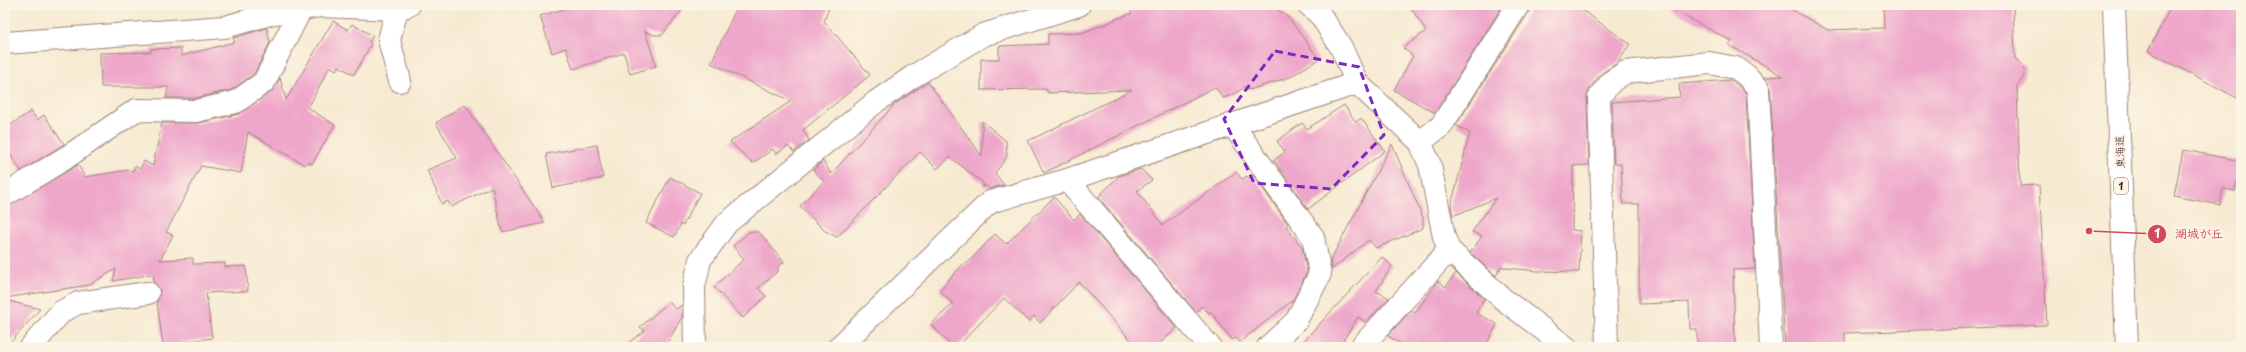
<svg xmlns="http://www.w3.org/2000/svg" width="2246" height="352" font-family="'Playpen Sans','Klee One',sans-serif">
<style>
.building{fill:#eea6ca}
.lines{fill:none;stroke-linecap:round;stroke-linejoin:round}
.minor-casing{stroke:#a0847e;stroke-width:24}
.highway-casing{stroke:#a0847e;stroke-width:24}
.minor{stroke:#fff;stroke-width:22}
.highway{stroke:#fff;stroke-width:22}
.marked{fill:none;stroke:#7b2cbf;stroke-width:3;stroke-dasharray:8 5;stroke-linejoin:round}
.labels{text-anchor:middle;stroke-width:4;stroke-linejoin:round;paint-order:stroke}
.shield{fill:#fcf5e5;stroke:#7f5f63;stroke-width:1}
.shield-label{font-size:10px;font-weight:bold;fill:#4a1f2b}
.street-label{font-size:11px;fill:#4a1f2b;stroke:#fcf5e5}
.leader{fill:none;stroke:#d1495b;stroke-width:1.5}
.callout-dot{fill:#d1495b;stroke:#fcf5e5;stroke-width:1.5}
.mark-label{font-size:12px;text-anchor:middle;font-weight:bold;fill:#fff}
.callout-label{font-size:12px;text-anchor:middle;font-weight:bold;fill:#d1495b;stroke:#fcf5e5;stroke-width:4;stroke-linejoin:round;paint-order:stroke}
</style>
<rect width="100%" height="100%" fill="#fcf5e5"/>
<filter id="ink" filterUnits="userSpaceOnUse"><feTurbulence type="fractalNoise" baseFrequency=".025" numOctaves="2"/><feDisplacementMap in="SourceGraphic" scale="8" xChannelSelector="R" yChannelSelector="G"/><feConvolveMatrix kernelMatrix="1 2 1 2 8 2 1 2 1" color-interpolation-filters="sRGB"/></filter>
<filter id="wash" filterUnits="userSpaceOnUse"><feTurbulence type="fractalNoise" baseFrequency=".012" numOctaves="4" result="noise"/><feDisplacementMap in="SourceGraphic" scale="16" xChannelSelector="R" yChannelSelector="G"/><feGaussianBlur stdDeviation="0.9" result="paint"/><feColorMatrix in="noise" values="0 0 0 0 0 0 0 0 0 0 0 0 0 0 0 0 0 1.4 0 .05"/><feComposite in="paint" operator="in"/></filter>
<g filter="url(#wash)">
<rect width="100%" height="100%" fill="#f7ead2"/>
<g id="blocks">
<g class="building">
<polygon points="577,5 686,5 662,35 654,35 645,31 656,66 630,74 624,53 573,69 566,48 552,53 540,16"/>
<polygon points="738,5 830,5 824,21 870,75 803,130 809,140 794,152 788,146 776,154 773,149 753,163 730,142 791,101 711,63"/>
<polygon points="1129,5 1272,5 1288,17 1319,59 1290,77 1249,90 1246,86 1234,94 1223,98 1215,87 1044,173 1028,141 1132,90 1048,93 1046,89 981,90 981,59 999,59 999,46 1048,44 1048,34 1081,33 1111,22 1111,21 1132,13"/>
<polygon points="1409,5 1503,5 1435,113 1394,90 1413,56 1403,48 1426,31"/>
<polygon points="1530,5 1575,5 1630,44 1616,64 1602,73 1589,89 1587,97 1589,165 1573,166 1572,230 1581,231 1579,272 1538,271 1507,268 1501,266 1496,276 1470,253 1482,236 1472,232 1496,198 1453,216 1451,206 1470,133 1456,125 1529,12"/>
<polygon points="1663,5 1783,5 1828,30 1884,28 1883,5 2013,5 2015,58 2025,68 2024,76 2017,86 2020,186 2039,185 2047,325 1845,333 1845,344 1833,344 1834,347 1785,347 1770,87 1765,77 1783,76 1729,45 1732,41"/>
<polygon points="2172,5 2241,5 2241,100 2148,51"/>
<polygon points="333,21 348,30 352,24 373,36 369,42 371,44 354,75 339,66 336,70 330,66 308,108 335,125 312,164 307,162 305,165 248,132 241,173 201,166 166,232 173,235 160,260 193,258 193,264 225,263 225,267 246,266 248,291 206,293 212,338 163,345 157,302 160,291 154,282 153,274 113,281 116,269 89,285 5,298 5,208 78,165 85,177 128,170 132,172 135,166 140,169 144,161 153,166 162,123 199,123 239,114 271,92 280,78 286,100"/>
<polygon points="267,28 270,42 254,74 231,90 195,98 166,98 168,87 101,87 100,53 151,52 151,49 181,48 181,56 235,42 233,38"/>
<polygon points="1731,80 1746,93 1755,269 1733,270 1735,347 1697,347 1697,329 1690,329 1689,302 1639,304 1639,204 1623,204 1621,164 1614,164 1612,102 1680,97 1679,84"/>
<polygon points="928,82 982,156 982,121 1006,141 1007,157 995,173 1004,185 990,189 985,185 983,188 983,183 950,157 937,169 920,152 837,237 825,231 800,206 824,181 813,170 823,161 831,174 895,104"/>
<polygon points="1344,105 1356,122 1361,118 1385,151 1308,209 1274,160 1285,152 1277,141 1302,123 1307,129"/>
<polygon points="462,106 466,106 545,223 502,232 492,187 451,207 448,201 442,204 427,170 457,158 436,123"/>
<polygon points="31,111 37,120 44,115 64,144 21,171 5,147 5,129"/>
<polygon points="1392,144 1423,218 1423,228 1376,248 1369,240 1332,269 1330,261"/>
<polygon points="597,145 603,178 553,188 546,154"/>
<polygon points="2183,150 2241,161 2235,191 2223,189 2220,205 2174,196"/>
<polygon points="1141,169 1152,180 1137,191 1163,225 1236,172 1242,179 1247,176 1249,178 1253,175 1288,224 1286,226 1302,247 1307,272 1293,300 1240,342 1236,338 1232,340 1211,312 1209,313 1202,306 1196,312 1098,197 1119,176"/>
<polygon points="670,177 700,193 683,225 681,224 674,237 646,223"/>
<polygon points="1054,197 1074,220 1080,214 1177,328 1156,347 1137,347 1079,282 1040,323 1034,316 1029,322 1004,298 957,347 952,347 931,324 953,304 939,290 965,262 967,264 995,234 1006,244"/>
<polygon points="749,232 759,232 784,262 777,268 779,270 758,288 766,296 743,318 714,287 744,259 733,246"/>
<polygon points="1382,257 1392,266 1376,291 1389,298 1366,322 1358,317 1339,347 1298,347"/>
<polygon points="1456,273 1484,298 1476,313 1497,324 1485,347 1406,347 1388,336 1411,310 1415,313 1438,281 1446,287"/>
<polygon points="5,300 40,309 6,347 5,347"/>
<polygon points="669,302 676,309 682,305 682,317 665,347 622,347 645,331 640,327"/>
</g>
</g>
</g>
<g filter="url(#ink)">
<use href="#blocks" fill-opacity="0" stroke="#a0847e" stroke-width="1"/>
<g class="lines">
<g class="minor-casing">
<g id="minor">
<polyline points="1309,5 1321,16 1341,47 1357,83 1420,142 1430,165 1444,237 1449,250 1503,299 1566,347"/>
<polyline points="397,9 389,40 400,81"/>
<polyline points="5,43 225,27 270,14 321,6 397,9 409,5"/>
<polyline points="1232,124 1313,237 1320,274 1296,321 1268,347"/>
<polyline points="1420,142 1441,126 1518,5"/>
<polyline points="1067,180 1210,347"/>
<polyline points="5,195 67,157 136,110 196,111 236,102 264,82 301,9"/>
<polyline points="31,347 61,312 78,303 148,293"/>
<polyline points="695,347 694,287 700,260 727,223 877,101 912,77 983,35 1079,5"/>
<polyline points="839,347 990,202 1067,180 1357,83"/>
<polyline points="1361,347 1449,250"/>
<polyline points="1607,347 1599,97 1612,81 1626,72 1709,63 1736,68 1746,75 1758,88 1771,347"/>
</g>
</g>
<g class="highway-casing">
<polyline id="highway" points="2114,5 2127,347"/>
</g>
<use href="#minor" class="minor"/>
<use href="#highway" class="highway"/>
</g>
</g>
<path class="marked" d="M1275,51L1359,67L1384,135L1331,189L1254,183L1224,119Z"/>
<g class="labels">
<rect class="shield" x="2114" y="178" width="14" height="16" rx="3"/>
<g class="shield-label">
<text x="2121" y="190">1</text>
</g>
<g class="street-label">
<text transform="translate(2120 152) rotate(-92)" y="4">東海道</text>
</g>
</g>
<path class="leader" d="M2089 231L2157 234"/>
<g class="callout-dot">
<circle cx="2089" cy="231" r="4"/>
<circle cx="2157" cy="234" r="10"/>
</g>
<g class="mark-label">
<text x="2157" y="238">1</text>
</g>
<g class="callout-label">
<text x="2199" y="238">湖城が丘</text>
</g>
<rect width="2246" height="352" fill="none" stroke="#fcf5e5" stroke-width="20"/>
</svg>
